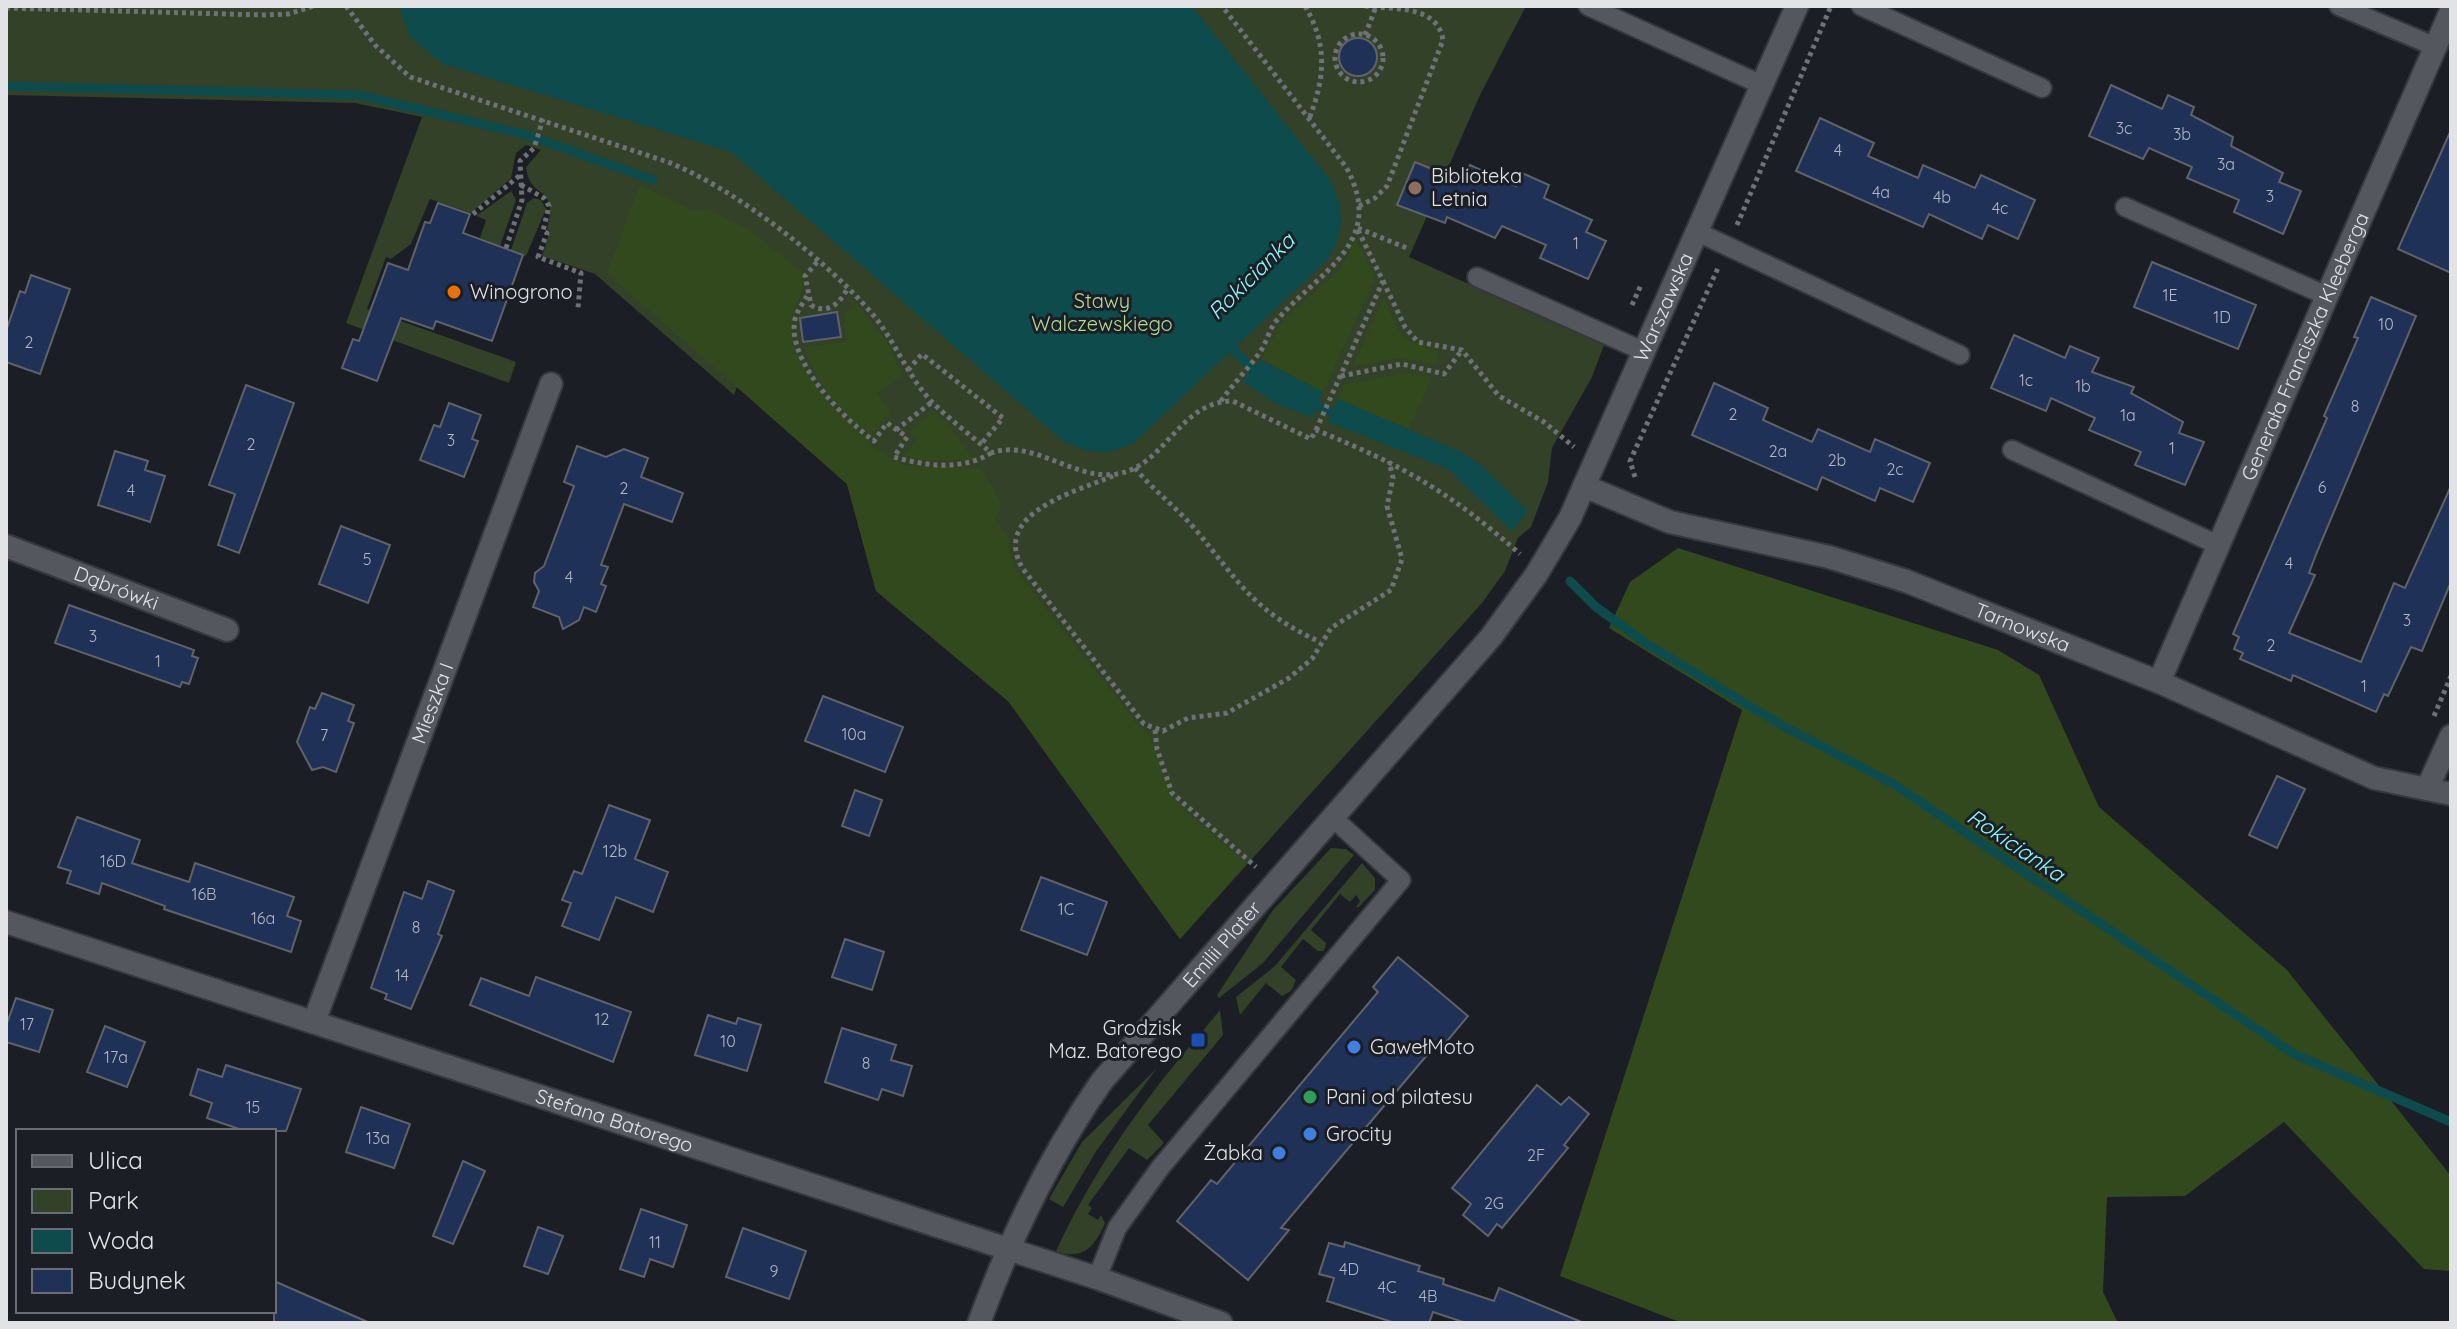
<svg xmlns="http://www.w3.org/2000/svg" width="2457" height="1329" font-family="Quicksand,sans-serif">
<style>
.green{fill:#324127}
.forest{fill:#32491e}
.water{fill:#0e4b4d}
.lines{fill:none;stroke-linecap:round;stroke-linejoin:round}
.stream{stroke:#0e4b4d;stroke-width:9}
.building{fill:#203158;stroke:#5f6369;stroke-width:2}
.service-casing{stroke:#36383d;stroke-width:22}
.minor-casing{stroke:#36383d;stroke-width:26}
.tertiary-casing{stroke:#36383d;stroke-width:26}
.path{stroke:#6e7176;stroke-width:5;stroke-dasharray:4 4;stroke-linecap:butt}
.service{stroke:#54575e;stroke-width:18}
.minor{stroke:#54575e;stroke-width:22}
.tertiary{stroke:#54575e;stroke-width:22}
.education-dot{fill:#8d6e63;stroke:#1b1e24;stroke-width:3}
.food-dot{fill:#e8710a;stroke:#1b1e24;stroke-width:3}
.transit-dot{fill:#1a4fb4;stroke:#1b1e24;stroke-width:3}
.shop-dot{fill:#3f7fe0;stroke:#1b1e24;stroke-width:3}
.leisure-dot{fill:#2e9e5b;stroke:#1b1e24;stroke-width:3}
.labels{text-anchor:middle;stroke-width:6;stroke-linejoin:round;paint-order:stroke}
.number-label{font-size:16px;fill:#b1b6c3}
.poi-label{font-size:20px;fill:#e1e3e7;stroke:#1b1e24;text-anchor:start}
.park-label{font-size:20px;fill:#b3db95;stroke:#1b1e24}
.street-label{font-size:20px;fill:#e1e3e7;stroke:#1b1e24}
.water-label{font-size:22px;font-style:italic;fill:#89f9fe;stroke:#1b1e24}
</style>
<rect width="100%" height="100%" fill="#1b1e24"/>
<g class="green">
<path d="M6,6H1526L1480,95L1409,257L1604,345L1592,377L1552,448L1548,482L1531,527L1518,538L1505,571L1482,603L1180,939L1008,701L876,591L847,484L737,387L734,395L595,274L542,256L550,231L547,229C559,181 530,203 526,167L541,150L526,145L516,153L511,178L471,213L430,199L411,244L391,259L386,257L367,309L516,362L509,383L346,323L422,117L355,103L6,95Z"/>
<polygon points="511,191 516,200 500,246 480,238 486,220 476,216"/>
<polygon points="534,198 541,200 546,209 526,256 511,250 527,203"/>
<polygon points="1331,848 1346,849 1354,855 1263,963 1219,998 1217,995 1273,910"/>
<polygon points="1362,863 1375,878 1375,890 1359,907 1356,907 1360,901 1356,895 1350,902 1340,894 1311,930 1326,943 1324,951 1318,951 1303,939 1281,967 1296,980 1291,991 1282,996 1266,983 1240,1015 1236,997 1275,966"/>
<path d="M1220,1010L1223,1035L1148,1125L1164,1143L1147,1160L1129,1148L1088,1205L1092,1208L1088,1214L1098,1220L1101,1215L1105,1223C1095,1247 1082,1261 1056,1251C1092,1174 1136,1110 1190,1046L1196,1050L1207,1037L1202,1032Z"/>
<polygon points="1157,1068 1097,1150 1063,1207 1049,1199 1082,1142"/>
</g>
<g class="forest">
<path d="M640,185L691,210H710L748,229L803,273C804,301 795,298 792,320C786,364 839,418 871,441L869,444L903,465L981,469L1002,504L995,520L1009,538V551L1016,570L1137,724L1150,736L1171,798L1246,864L1180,939L1008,701L876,591L847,484L607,273Z"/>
<polygon points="1356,238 1375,278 1323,392 1261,359 1283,320 1341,269"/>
<path d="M1384,297C1398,332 1400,343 1439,351L1435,364L1403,358L1353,366Z"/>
<path d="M858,306L885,339L903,375L877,392L891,413L871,435C839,412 817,384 804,347L847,342L844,313Z"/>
<polygon points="1407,373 1432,377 1409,429 1338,399 1345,384"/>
<polygon points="934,412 946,422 974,460 920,460 905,455 917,441 908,431"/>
<polygon points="1678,548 1998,650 2039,675 2099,807 2287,970 2451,1176 2451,1271 2424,1269 2284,1122 2185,1196 2107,1197 2103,1292 2118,1323 1682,1323 1560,1276 1742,710 1609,628 1630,582"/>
</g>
<g class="water">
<path d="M398,6H1192L1330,180C1345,210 1345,232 1327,260L1135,442C1110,456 1086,455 1061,439L731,152L443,64L411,38Z"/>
<polygon points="1261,360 1323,392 1312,418 1273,402 1242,381"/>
<polygon points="1338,399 1461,452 1480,464 1528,511 1512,531 1448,469 1328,422"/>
</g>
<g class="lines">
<g class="stream">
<polyline points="6,86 359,95 527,135 653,180"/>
<polyline points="1227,343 1261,378"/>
<polyline points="1307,401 1341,416"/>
<polyline points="1570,581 1596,607 1647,644 1783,726 1892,783 2294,1054 2451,1122"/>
</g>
</g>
<g class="building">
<circle cx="1358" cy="57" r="19"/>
<polygon points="2111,85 2162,109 2168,95 2194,107 2191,115 2233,137 2231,146 2283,173 2279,182 2301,191 2283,234 2234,212 2239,200 2187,178 2192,167 2149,148 2143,159 2089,136"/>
<polygon points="1820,118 1874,143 1868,156 1918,178 1923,165 1975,188 1981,175 2035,200 2018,239 1988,225 1982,239 1929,214 1923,227 1796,171"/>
<polygon points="2451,130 2451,273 2398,249"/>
<polygon points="1415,162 1461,181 1470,165 1516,186 1522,173 1549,185 1544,198 1592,220 1586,232 1606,241 1588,279 1540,258 1546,245 1502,226 1495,238 1447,217 1445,223 1397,205"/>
<polygon points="438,203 470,214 463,233 523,255 492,341 436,321 433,329 401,318 377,381 342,368 353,339 359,341 388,263 408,270 425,222 430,223"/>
<polygon points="2152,262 2256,305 2238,349 2134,307"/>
<polygon points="31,275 70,289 40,374 6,362 6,331 20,291 25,293"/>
<polygon points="2371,297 2416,316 2317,552 2309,573 2315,575 2289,633 2361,662 2394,583 2405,588 2451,486 2451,582 2422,651 2411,647 2388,696 2384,694 2376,712 2293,675 2291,681 2240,659 2243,653 2234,649 2239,637 2233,634 2327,418 2324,416 2358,338 2354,337"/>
<polygon points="837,312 841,337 803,342 800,318"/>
<polygon points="2014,335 2065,358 2070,346 2099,358 2092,372 2134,387 2131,393 2183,422 2179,433 2204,442 2185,485 2135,465 2141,452 2089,430 2095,418 2051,398 2046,411 1991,388"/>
<polygon points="1714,383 1768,408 1763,420 1812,442 1818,429 1870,452 1875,439 1930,463 1913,502 1880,488 1875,501 1822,477 1817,490 1692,435"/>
<polygon points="246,385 294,403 239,553 218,545 235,494 209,485"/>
<polygon points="449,403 481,415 472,439 478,441 464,477 420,460 434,425 440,427"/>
<polygon points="577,446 606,457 624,449 648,458 641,477 683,493 672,522 624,504 601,565 608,567 601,584 606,586 596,612 584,607 579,620 563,629 559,617 533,607 539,591 534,582 535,573 544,566 574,486 564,482"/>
<polygon points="115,451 148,461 145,470 165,476 150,522 98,505"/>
<polygon points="341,526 390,545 368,603 319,584"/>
<polygon points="69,605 194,650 192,656 198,658 189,684 182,682 180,687 55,643"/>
<polygon points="322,693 354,705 348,721 354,723 336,772 323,767 312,770 297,742 310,707 315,709"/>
<polygon points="823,696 903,727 885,772 805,741"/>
<polygon points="2277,776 2305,789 2277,848 2249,835"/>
<polygon points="855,790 882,800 869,836 842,826"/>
<polygon points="609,805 650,820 635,859 668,872 653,912 616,897 599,940 562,926 571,903 562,900 574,871 582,874"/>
<polygon points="77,817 140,840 132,863 189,882 195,863 294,897 287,916 301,921 291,952 164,909 165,906 102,883 99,894 67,883 71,871 58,867"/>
<polygon points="1041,877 1107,902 1087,955 1021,930"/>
<polygon points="428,881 454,891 438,934 442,936 411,1009 385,999 387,994 371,988 404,892 422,899"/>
<polygon points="845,939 884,952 872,990 832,977"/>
<polygon points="1398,957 1468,1016 1443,1046 1438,1042 1281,1228 1289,1230 1248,1280 1177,1221 1211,1180 1217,1184 1299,1086 1378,992 1373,987"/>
<polygon points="536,977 631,1012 613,1062 470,1005 481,978 529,996"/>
<polygon points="16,998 53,1010 39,1052 6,1042 6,1026"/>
<polygon points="708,1015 736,1024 738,1018 761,1025 747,1071 695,1055"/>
<polygon points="105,1026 145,1042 127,1087 87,1072"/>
<polygon points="842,1028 896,1045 891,1060 912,1066 903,1096 882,1089 878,1100 825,1082"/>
<polygon points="226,1065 301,1089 286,1131 245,1131 207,1118 212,1103 190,1095 198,1069 222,1077"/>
<polygon points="1537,1085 1561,1105 1569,1097 1589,1114 1564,1145 1568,1148 1502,1228 1497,1224 1488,1236 1463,1215 1471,1204 1452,1188"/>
<polygon points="361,1107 410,1124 394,1168 346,1152"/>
<polygon points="463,1161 485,1171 453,1244 433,1236"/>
<polygon points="641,1209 687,1225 673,1267 650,1259 644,1277 620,1269"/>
<polygon points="538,1227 563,1236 548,1274 524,1266"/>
<polygon points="743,1228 806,1251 789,1299 726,1277"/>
<polygon points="1345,1242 1420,1266 1418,1271 1444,1279 1443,1284 1494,1301 1499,1288 1584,1323 1466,1323 1433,1312 1429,1323 1395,1323 1327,1301 1334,1278 1319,1274 1329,1243 1344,1247"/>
<polygon points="274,1281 370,1323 274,1323"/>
</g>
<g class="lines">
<g class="service-casing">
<g id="service">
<polyline points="1588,6 1762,85"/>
<polyline points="1861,6 2042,88"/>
<polyline points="2339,6 2434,46"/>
<polyline points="2125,207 2325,295"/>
<polyline points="1697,232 1960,355"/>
<polyline points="1477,277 1643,351"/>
<polyline points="2012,450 2216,544"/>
<polyline points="1097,1278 1117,1228 1160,1168 1401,880 1332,817"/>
</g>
</g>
<g class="minor-casing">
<g id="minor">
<path id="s1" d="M1584,486L1670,522L1829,557L1906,581L2159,682L2374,778L2451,794"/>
<path id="s2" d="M6,546L227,630"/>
<path id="s3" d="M2159,682L2451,11"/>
<polyline points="2427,789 2451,736"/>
<path id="s4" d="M6,922L1097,1278L1221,1323"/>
<path id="s5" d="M314,1022L551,384"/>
</g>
</g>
<g class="tertiary-casing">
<g id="tertiary">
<path id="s6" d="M979,1323C1011,1236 1049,1157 1102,1081L1491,637L1536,575L1570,518L1797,6"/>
</g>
</g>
<g class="path">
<path d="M346,6L375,45L410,77L668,162C735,189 821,256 869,310C894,338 906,374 931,401C950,420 972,436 991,453C1033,438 1074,481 1117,474C1166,466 1179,401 1233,401L1311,439L1316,430C1402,465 1450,492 1520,554"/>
<path d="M1305,6C1328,45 1325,78 1309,119"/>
<polyline points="6,8 265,15 288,14 314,6"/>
<circle cx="1359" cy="58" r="24"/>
<polyline points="1365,35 1376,7"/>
<polyline points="521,185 544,198 549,206 543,231 547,233 538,257 581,273 578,308"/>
<path d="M1359,206L1375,198L1387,186L1443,40C1437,4 1393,10 1365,6"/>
<polyline points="473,214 519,176"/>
<polyline points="1737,225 1831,6"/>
<polyline points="1358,228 1409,249"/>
<polyline points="506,248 522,200 520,161 534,148 543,119"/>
<path d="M817,262L805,276L811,305C826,315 840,304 847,289"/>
<polyline points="1383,281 1405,327 1418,342 1462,350 1499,396 1544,422 1574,447"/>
<path d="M807,296C803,303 797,311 795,319C786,361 844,419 874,441L887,423L907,437L894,457C926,466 962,471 991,453"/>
<polyline points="1632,305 1641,285"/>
<polyline points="908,370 922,354 1003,418 981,444"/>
<polyline points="1341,376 1402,364 1444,374 1462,350"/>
<path d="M1221,401C1233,384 1248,369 1260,352C1267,342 1269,329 1277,320C1319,271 1388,243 1346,167L1222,6"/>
<polyline points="896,430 932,402"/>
<polyline points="1316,430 1383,281 1357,228"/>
<path d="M1135,468C1153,490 1176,507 1195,529C1240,583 1253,611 1320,642"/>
<path d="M1113,476C1074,492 990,514 1023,569L1144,724L1163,731L1188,718L1227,713L1289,678L1312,659L1331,628L1391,590L1402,559L1387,506L1393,478L1389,461"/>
<polyline points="1635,477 1630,461 1718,268"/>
<polyline points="2434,716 2451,676"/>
<polyline points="1155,730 1157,749 1172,793 1256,867"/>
</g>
<use href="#service" class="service"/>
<use href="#minor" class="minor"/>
<use href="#tertiary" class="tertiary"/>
</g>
<circle class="education-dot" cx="1415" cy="188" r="8"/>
<circle class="food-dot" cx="454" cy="292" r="8"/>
<rect class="transit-dot" x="1190" y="1032" width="16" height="16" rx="4"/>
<g class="shop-dot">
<circle cx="1354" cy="1047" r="8"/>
<circle cx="1310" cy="1134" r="8"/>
<circle cx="1279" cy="1153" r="8"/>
</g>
<circle class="leisure-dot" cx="1310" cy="1097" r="8"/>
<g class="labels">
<g class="number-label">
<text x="2124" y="134">3c</text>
<text x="2182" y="140">3b</text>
<text x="1838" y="156">4</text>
<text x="2226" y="170">3a</text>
<text x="1881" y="198">4a</text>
<text x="2270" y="202">3</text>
<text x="1942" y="203">4b</text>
<text x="2000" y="214">4c</text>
<text x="1576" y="249">1</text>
<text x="2170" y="301">1E</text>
<text x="2222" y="323">1D</text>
<text x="2386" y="330">10</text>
<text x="29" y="348">2</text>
<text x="2026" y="386">1c</text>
<text x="2083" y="392">1b</text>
<text x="2355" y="412">8</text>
<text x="1733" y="420">2</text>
<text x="2128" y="421">1a</text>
<text x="451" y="446">3</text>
<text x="251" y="450">2</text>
<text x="2172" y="454">1</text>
<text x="1778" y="457">2a</text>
<text x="1837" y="466">2b</text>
<text x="1895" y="475">2c</text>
<text x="2322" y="493">6</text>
<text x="624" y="494">2</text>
<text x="131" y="496">4</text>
<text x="367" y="565">5</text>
<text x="2289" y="569">4</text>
<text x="569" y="583">4</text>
<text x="2407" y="626">3</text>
<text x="93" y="642">3</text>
<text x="2271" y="651">2</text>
<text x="158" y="667">1</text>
<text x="2364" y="692">1</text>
<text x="854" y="740">10a</text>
<text x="324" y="741">7</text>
<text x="615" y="857">12b</text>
<text x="113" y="867">16D</text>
<text x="204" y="900">16B</text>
<text x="1066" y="915">1C</text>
<text x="263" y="924">16a</text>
<text x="416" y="933">8</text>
<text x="402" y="981">14</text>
<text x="602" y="1025">12</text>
<text x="27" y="1030">17</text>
<text x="728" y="1047">10</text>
<text x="116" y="1063">17a</text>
<text x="866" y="1069">8</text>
<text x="253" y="1113">15</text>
<text x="378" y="1144">13a</text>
<text x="1536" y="1161">2F</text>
<text x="1494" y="1209">2G</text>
<text x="655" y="1248">11</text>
<text x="1349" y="1275">4D</text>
<text x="774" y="1277">9</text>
<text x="1387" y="1293">4C</text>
<text x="1428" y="1302">4B</text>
</g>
<g class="poi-label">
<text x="1431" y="183">Biblioteka<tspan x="1431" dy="23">Letnia</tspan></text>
<text x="470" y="299">Winogrono</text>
<text x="1182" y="1035" text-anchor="end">Grodzisk<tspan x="1182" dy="23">Maz. Batorego</tspan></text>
<text x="1370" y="1054">GawełMoto</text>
<text x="1326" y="1104">Pani od pilatesu</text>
<text x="1326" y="1141">Grocity</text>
<text x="1263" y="1160" text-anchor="end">Żabka</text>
</g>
<g class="park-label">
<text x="1102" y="308">Stawy<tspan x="1102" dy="23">Walczewskiego</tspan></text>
</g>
<g class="street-label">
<text dy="7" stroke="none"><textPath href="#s6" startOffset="1236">Warszawska</textPath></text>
<text dy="7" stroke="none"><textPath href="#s3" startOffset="366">Generała Franciszka Kleeberga</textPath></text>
<text dy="7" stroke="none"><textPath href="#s2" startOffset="118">Dąbrówki</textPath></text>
<text dy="7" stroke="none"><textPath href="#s1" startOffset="462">Tarnowska</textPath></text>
<text dy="7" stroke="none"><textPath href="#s5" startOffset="340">Mieszka I</textPath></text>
<text dy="7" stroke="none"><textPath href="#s6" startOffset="454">Emilii Plater</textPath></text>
<text dy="7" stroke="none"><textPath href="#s4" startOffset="640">Stefana Batorego</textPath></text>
</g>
<g class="water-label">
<text transform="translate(1251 276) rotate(-45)" y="8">Rokicianka</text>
<text transform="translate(2016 845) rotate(34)" y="8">Rokicianka</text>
</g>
</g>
<rect width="2457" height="1329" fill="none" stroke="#e1e3e7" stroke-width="16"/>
<rect x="16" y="1129" width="260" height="184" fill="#1b1e24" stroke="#6a6d72" stroke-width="2"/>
<rect x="32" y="1155" width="40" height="12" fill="#54575e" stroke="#6a6d72" stroke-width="2"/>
<text x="88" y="1169" font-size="24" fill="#e1e3e7">Ulica</text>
<rect x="32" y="1189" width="40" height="24" fill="#324127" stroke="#6a6d72" stroke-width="2"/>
<text x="88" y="1209" font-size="24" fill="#e1e3e7">Park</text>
<rect x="32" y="1229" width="40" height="24" fill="#0e4b4d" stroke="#6a6d72" stroke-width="2"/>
<text x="88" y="1249" font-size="24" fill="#e1e3e7">Woda</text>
<rect x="32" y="1269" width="40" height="24" fill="#203158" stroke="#6a6d72" stroke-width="2"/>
<text x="88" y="1289" font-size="24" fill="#e1e3e7">Budynek</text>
</svg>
